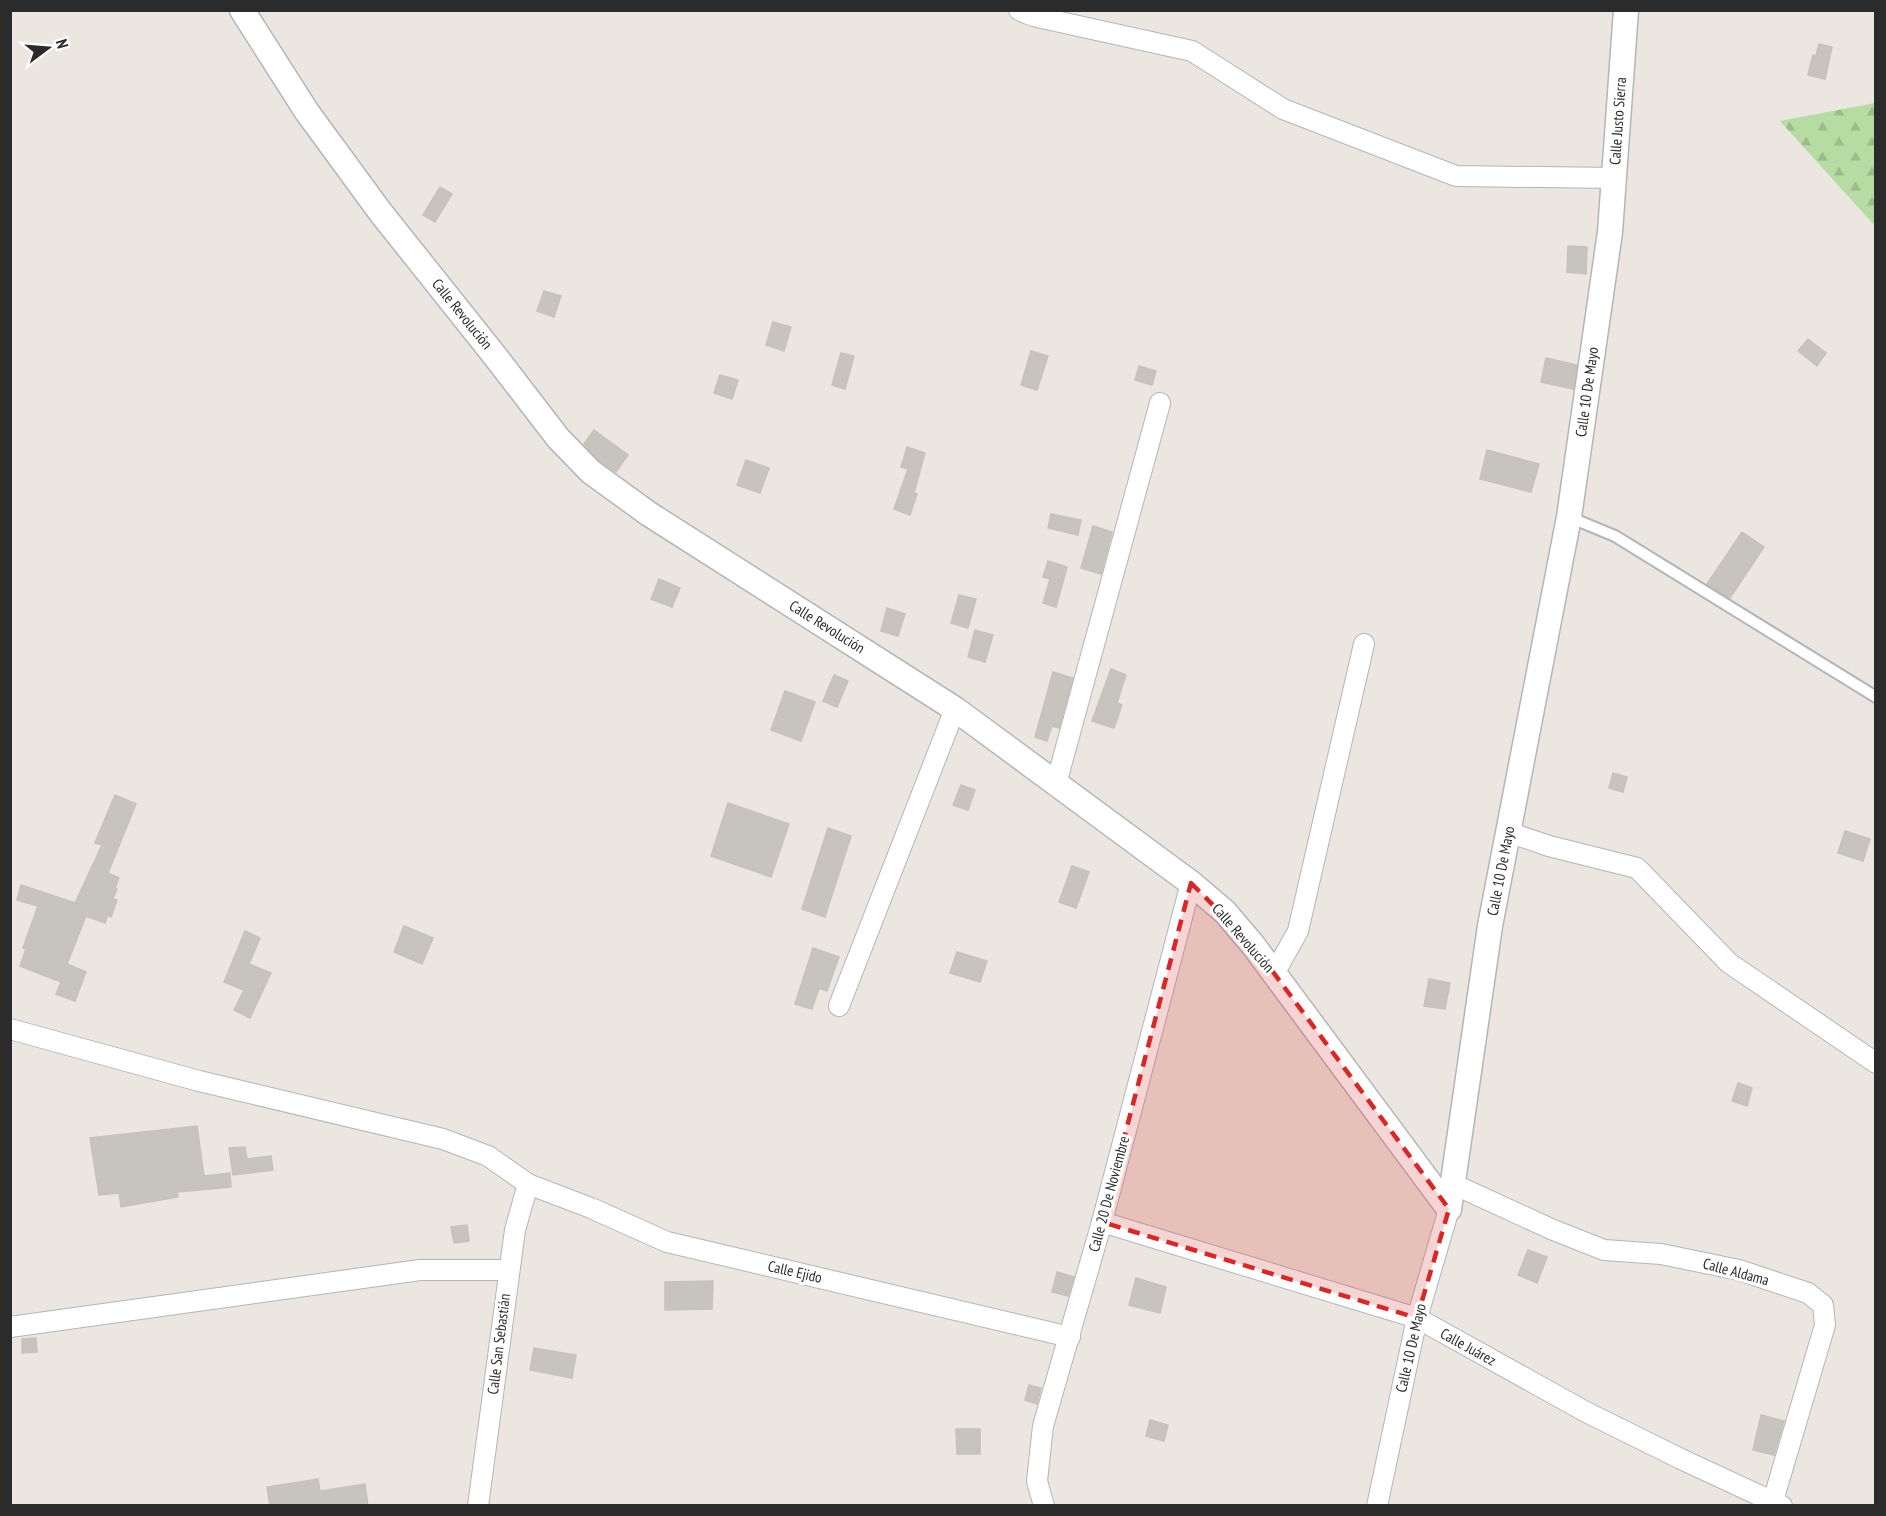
<svg xmlns="http://www.w3.org/2000/svg" width="1886" height="1516" font-family="'PT Sans Narrow',sans-serif">
<style>
.forest{fill:url(#forest-firs)}
.building{fill:#c7c4be;stroke:#c7c2b9;stroke-width:1.5}
.lines{fill:none;stroke-linecap:round;stroke-linejoin:round}
.service-casing{stroke:#b3b5bd;stroke-width:14}
.minor-casing{stroke:#b3b5bd;stroke-width:22}
.tertiary-casing{stroke:#b3b5bd;stroke-width:27}
.service{stroke:#fff;stroke-width:10}
.minor{stroke:#fff;stroke-width:20}
.tertiary{stroke:#fff;stroke-width:24}
.marked{fill:#d62828;fill-opacity:0.2;stroke:#d62828;stroke-width:4.5;stroke-dasharray:12 8;stroke-linejoin:round}
.labels{text-anchor:middle;stroke-width:6;stroke-linejoin:round;paint-order:stroke}
.street-label{font-size:15px;fill:#2b2b2b;stroke:#fff}
</style>
<defs>
<pattern id="forest-firs" width="22" height="20" patternUnits="userSpaceOnUse" patternTransform="scale(1.5)"><rect width="22" height="20" fill="#b6dba3"/><path d="M5 1l3.5 6h-7zM16 11l3.5 6h-7z" fill="#9dbc8c"/></pattern>
</defs>
<rect width="100%" height="100%" fill="#ebe6df"/>
<polygon class="forest" points="1875,103 1876,103 1875,226 1780,121"/>
<g class="building">
<polygon points="1819,44 1832,47 1825,79 1808,75 1813,55 1816,56"/>
<polygon points="440,187 452,194 435,222 423,215"/>
<polygon points="1568,246 1587,247 1586,274 1567,272"/>
<polygon points="544,291 561,296 554,317 537,311"/>
<polygon points="773,322 791,327 784,351 766,345"/>
<polygon points="1808,339 1826,353 1817,366 1798,351"/>
<polygon points="1031,351 1048,356 1037,390 1021,385"/>
<polygon points="841,353 854,356 845,389 832,385"/>
<polygon points="1546,358 1577,365 1573,389 1541,382"/>
<polygon points="1139,366 1156,371 1152,385 1135,380"/>
<polygon points="720,375 738,380 732,399 714,393"/>
<polygon points="594,430 628,455 616,472 600,461 584,444"/>
<polygon points="907,447 925,453 914,493 917,494 910,515 894,509 908,469 901,467"/>
<polygon points="1487,450 1539,464 1531,492 1480,479"/>
<polygon points="746,460 769,468 760,493 737,485"/>
<polygon points="1051,514 1081,520 1078,535 1048,528"/>
<polygon points="1093,526 1112,532 1101,574 1081,568"/>
<polygon points="1742,532 1764,547 1730,598 1707,584"/>
<polygon points="1048,561 1067,567 1056,607 1043,603 1050,579 1043,577"/>
<polygon points="659,579 680,588 672,607 651,599"/>
<polygon points="959,595 976,599 968,628 951,623"/>
<polygon points="887,608 905,614 898,636 881,631"/>
<polygon points="975,630 993,635 985,662 968,657"/>
<polygon points="1111,669 1126,675 1117,703 1122,705 1114,728 1092,721"/>
<polygon points="1053,672 1073,678 1059,728 1052,726 1047,741 1035,737"/>
<polygon points="834,675 848,681 837,707 823,701"/>
<polygon points="785,691 815,702 801,741 771,730"/>
<polygon points="1613,773 1627,777 1623,792 1609,788"/>
<polygon points="961,785 975,790 968,810 953,805"/>
<polygon points="115,795 136,804 108,873 119,878 115,888 117,889 113,899 117,900 111,917 108,915 105,923 86,916 67,964 86,972 75,1001 56,994 61,982 20,966 26,949 23,948 38,906 17,900 21,885 75,903 102,845 95,843"/>
<polygon points="728,803 789,824 771,877 711,856"/>
<polygon points="828,828 851,836 825,917 802,909"/>
<polygon points="1845,831 1870,839 1863,861 1838,853"/>
<polygon points="1072,866 1089,872 1076,908 1059,902"/>
<polygon points="404,926 433,938 422,964 394,952"/>
<polygon points="245,931 260,938 249,964 271,973 250,1018 234,1010 244,990 224,982"/>
<polygon points="813,948 839,957 827,991 819,988 812,1009 795,1004"/>
<polygon points="957,952 987,961 980,982 950,973"/>
<polygon points="1429,979 1450,983 1445,1009 1424,1006"/>
<polygon points="1738,1083 1752,1088 1747,1106 1732,1101"/>
<polygon points="197,1126 204,1176 230,1173 231,1187 177,1192 178,1197 121,1207 119,1193 99,1195 90,1138"/>
<polygon points="245,1147 247,1159 271,1156 273,1170 233,1175 229,1148"/>
<polygon points="467,1225 469,1241 454,1243 451,1227"/>
<polygon points="1528,1250 1547,1257 1537,1283 1518,1275"/>
<polygon points="1057,1272 1074,1277 1068,1296 1052,1292"/>
<polygon points="1136,1278 1166,1287 1160,1313 1129,1305"/>
<polygon points="713,1281 712,1309 665,1310 665,1282"/>
<polygon points="36,1338 37,1352 22,1353 22,1339"/>
<polygon points="534,1348 576,1355 572,1378 530,1370"/>
<polygon points="1029,1385 1041,1388 1037,1404 1025,1400"/>
<polygon points="1761,1415 1784,1421 1774,1455 1753,1450"/>
<polygon points="1150,1420 1168,1425 1164,1441 1146,1436"/>
<polygon points="956,1429 980,1429 980,1454 957,1454"/>
<polygon points="318,1479 320,1491 365,1484 368,1506 270,1506 267,1487"/>
</g>
<g class="lines">
<g class="service-casing">
<polyline id="service" points="1569,517 1615,536 1876,697"/>
</g>
<g class="minor-casing">
<g id="minor">
<polyline points="1019,10 1033,16 1192,51 1283,109 1456,176 1614,178"/>
<polyline points="1056,784 1160,403"/>
<polyline points="1508,832 1549,846 1637,868 1729,963 1876,1063"/>
<polyline points="1274,974 1298,931 1364,644"/>
<polyline points="839,1006 955,709"/>
<polyline points="10,1029 199,1081 443,1139 488,1156 528,1184 591,1208 667,1242 1070,1337"/>
<polyline points="1453,1184 1551,1229 1604,1250 1661,1254 1739,1270 1808,1293 1823,1305 1825,1325 1773,1501"/>
<polyline points="1102,1222 1417,1318 1586,1412 1681,1459 1782,1506"/>
<polyline points="10,1327 420,1270 509,1270"/>
<polyline points="478,1506 515,1230 528,1184"/>
<polyline points="1044,1506 1037,1481 1043,1426 1102,1222 1191,883"/>
<polyline points="1377,1506 1417,1318 1449,1209"/>
</g>
</g>
<g class="tertiary-casing">
<g id="tertiary">
<polyline points="242,10 307,112 381,213 495,356 558,438 591,472 649,514 955,709 1191,883 1225,912 1253,945 1449,1209"/>
<polyline points="1449,1209 1490,926 1569,517 1610,232 1626,10"/>
</g>
</g>
<use href="#service" class="service"/>
<use href="#minor" class="minor"/>
<use href="#tertiary" class="tertiary"/>
</g>
<path class="marked" d="M1191,883L1253,945L1449,1209L1417,1318L1102,1222Z"/>
<g class="labels">
<g class="street-label">
<text transform="translate(1618 121) rotate(-86)" y="5">Calle Justo Sierra</text>
<text transform="translate(462 314) rotate(51)" y="5">Calle Revolución</text>
<text transform="translate(1587 392) rotate(-82)" y="5">Calle 10 De Mayo</text>
<text transform="translate(827 627) rotate(32)" y="5">Calle Revolución</text>
<text transform="translate(1501 871) rotate(-79)" y="5">Calle 10 De Mayo</text>
<text transform="translate(1243 938) rotate(49)" y="5">Calle Revolución</text>
<text transform="translate(1109 1194) rotate(-75)" y="5">Calle 20 De Noviembre</text>
<text transform="translate(795 1272) rotate(13)" y="5">Calle Ejido</text>
<text transform="translate(1736 1272) rotate(15)" y="5">Calle Aldama</text>
<text transform="translate(499 1344) rotate(-83)" y="5">Calle San Sebastián</text>
<text transform="translate(1468 1347) rotate(29)" y="5">Calle Juárez</text>
<text transform="translate(1411 1348) rotate(-77)" y="5">Calle 10 De Mayo</text>
</g>
</g>
<rect width="1886" height="1516" fill="none" stroke="#2b2b2b" stroke-width="24"/>
<g transform="translate(48 48) rotate(74)" stroke="#ffffff" stroke-width="4.5" paint-order="stroke">
<path d="M0-4.5L10 22L0 15L-10 22Z" fill="#2b2b2b"/>
<text y="-9" font-size="16" font-weight="bold" text-anchor="middle" fill="#2b2b2b">N</text>
</g>
</svg>
